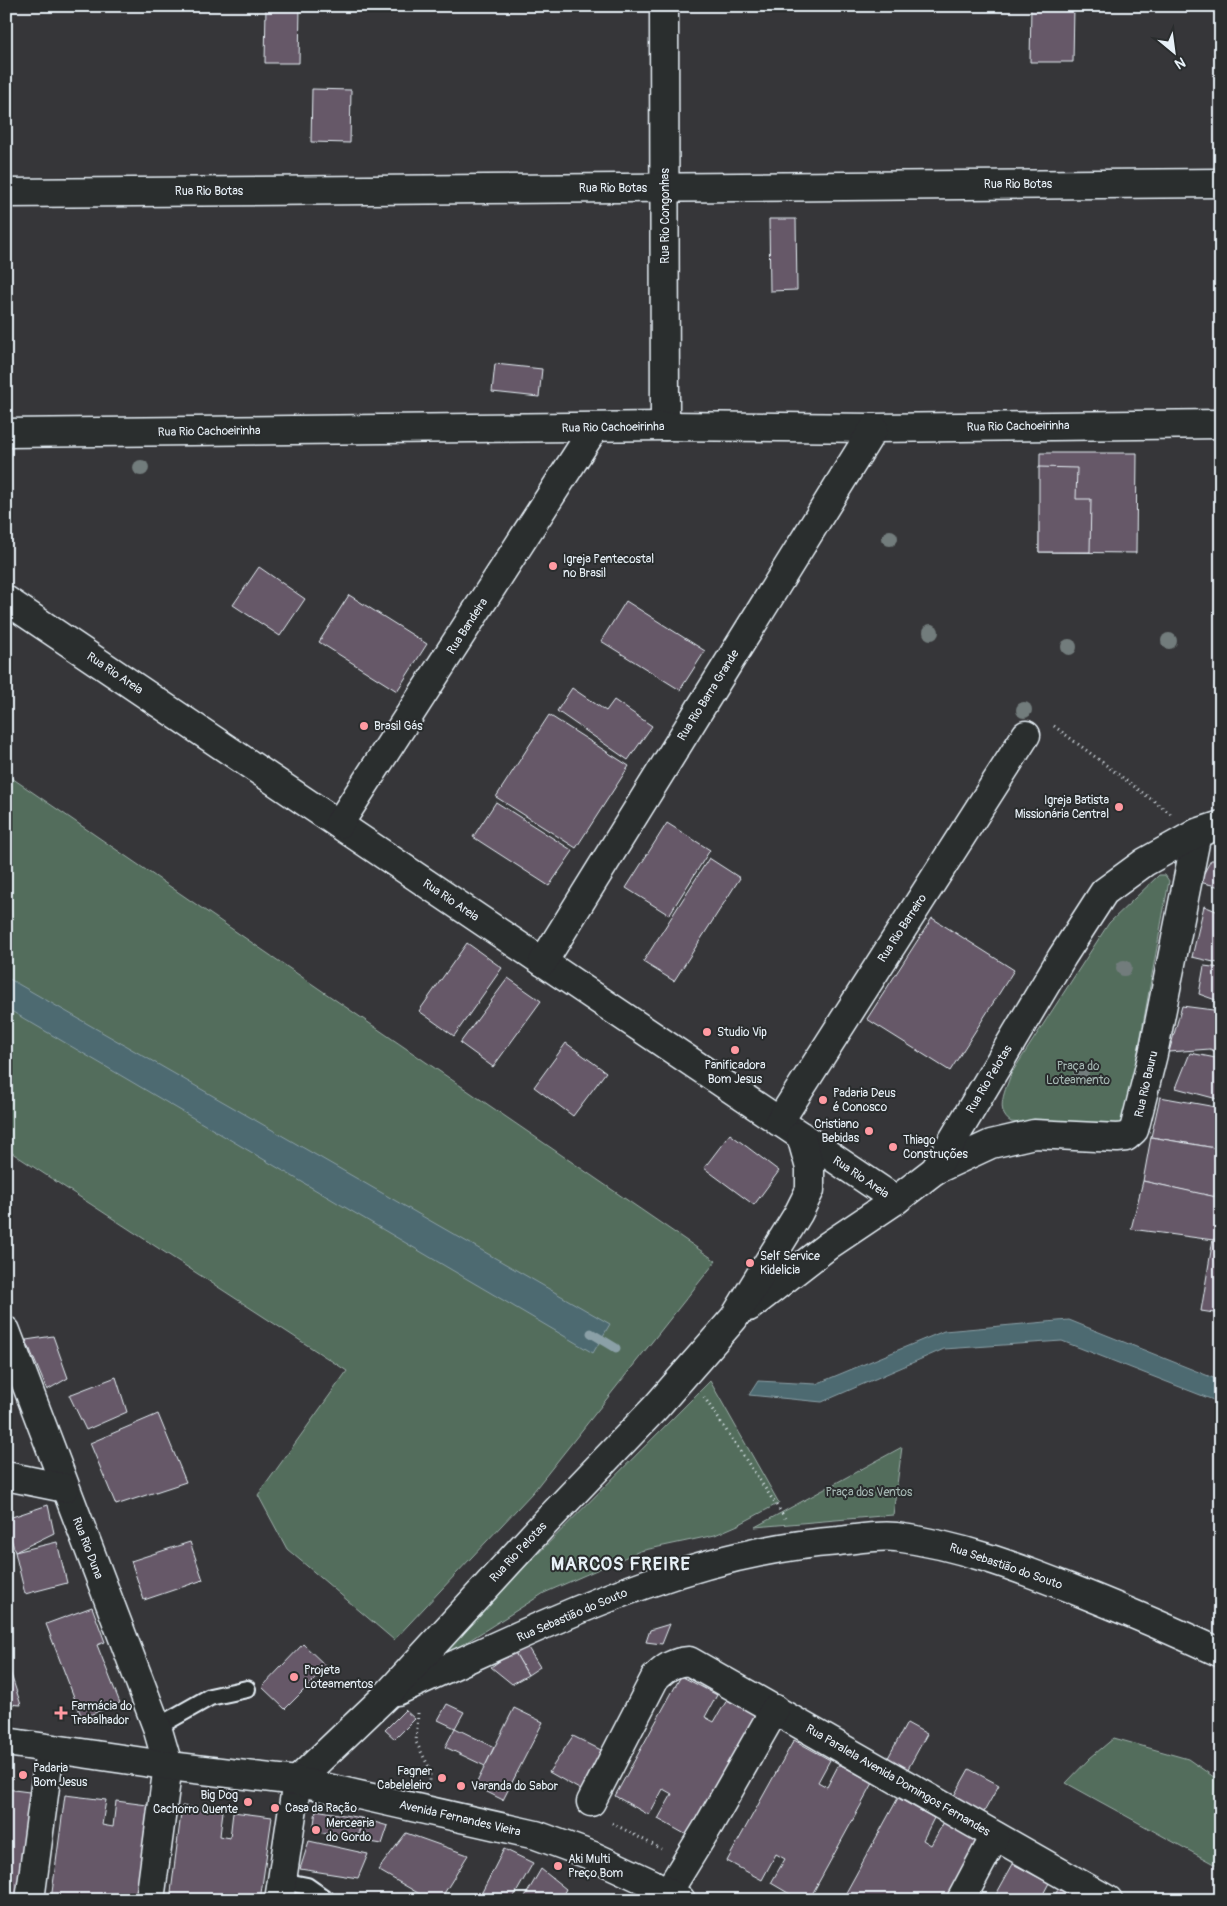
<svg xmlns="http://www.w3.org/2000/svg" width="1227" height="1906" font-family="Pangolin,sans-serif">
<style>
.green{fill:#526d5c;stroke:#9dafaa}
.water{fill:#4d6a71;stroke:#8ba0a7}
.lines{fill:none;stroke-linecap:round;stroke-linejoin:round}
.stream{stroke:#8ba0a7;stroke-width:9}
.building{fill:#665967;stroke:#e8f1f8}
.lane-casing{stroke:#e8f1f8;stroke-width:20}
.street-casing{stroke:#e8f1f8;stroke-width:31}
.secondary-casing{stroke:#e8f1f8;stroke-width:31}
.path{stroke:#e8f1f8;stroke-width:3;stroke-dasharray:1 4;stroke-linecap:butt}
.lane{stroke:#2a2d2e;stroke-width:16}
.street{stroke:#2a2d2e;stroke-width:28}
.secondary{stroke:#2a2d2e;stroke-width:28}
.tree{fill:#727c7c}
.poi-dot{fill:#ff9aa2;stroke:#2a2d2e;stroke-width:2}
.labels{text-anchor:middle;stroke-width:4;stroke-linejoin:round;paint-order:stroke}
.street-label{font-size:12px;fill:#e8f1f8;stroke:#2a2d2e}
.poi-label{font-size:12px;fill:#e8f1f8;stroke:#2a2d2e;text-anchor:start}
.park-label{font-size:12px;fill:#a4b6b2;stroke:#2a2d2e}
.district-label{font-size:18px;font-weight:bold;letter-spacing:1px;fill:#e8f1f8;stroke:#2a2d2e}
</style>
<rect width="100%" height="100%" fill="#363639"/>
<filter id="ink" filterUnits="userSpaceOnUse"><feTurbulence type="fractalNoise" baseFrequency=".02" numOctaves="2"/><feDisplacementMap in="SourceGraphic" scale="10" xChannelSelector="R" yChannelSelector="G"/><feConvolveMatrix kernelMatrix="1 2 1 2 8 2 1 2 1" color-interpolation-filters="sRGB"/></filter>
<g filter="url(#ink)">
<g class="green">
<polygon points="6,774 716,1261 533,1492 394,1640 287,1549 258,1495 347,1371 6,1149"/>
<path d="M1159,875H1165L1169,881L1124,1129L1118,1133L1011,1122C994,1111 1006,1089 1011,1074L1109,923Z"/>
<polygon points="710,1381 779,1503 738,1525 715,1535 640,1551 544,1593 421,1671"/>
<polygon points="902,1447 893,1515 755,1527"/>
<polygon points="1114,1738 1188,1759 1221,1782 1221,1868 1066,1783 1090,1758"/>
</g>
<g class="water">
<polygon points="6,977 610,1324 593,1353 6,1008"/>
<polygon points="1069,1320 1221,1381 1221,1403 1062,1341 944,1349 822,1402 749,1395 758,1381 816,1384 944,1331"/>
</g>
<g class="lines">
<polyline class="stream" points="591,1333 616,1348"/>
</g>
<g class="building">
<polygon points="266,6 300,6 299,63 265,63"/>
<polygon points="1031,6 1074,6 1073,62 1030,62"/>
<polygon points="312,89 351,90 350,143 311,142"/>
<polygon points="769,219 796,219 797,290 770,291"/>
<polygon points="495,364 542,369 539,397 492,392"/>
<polygon points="1040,453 1137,453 1136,553 1039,552"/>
<polygon points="1039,467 1077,468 1076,499 1091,499 1090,552 1039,552"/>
<polygon points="259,567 305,599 280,636 233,605"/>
<polygon points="349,595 427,644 397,691 319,642"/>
<polygon points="626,601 705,651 680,690 601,641"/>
<polygon points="572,688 606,711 614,700 652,726 628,760 557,711"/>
<polygon points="549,715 629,766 576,848 496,797"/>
<polygon points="496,802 573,851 549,886 473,837"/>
<polygon points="667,823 710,850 669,915 626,888"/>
<polygon points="709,858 740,878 674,981 643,962"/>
<polygon points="1211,860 1221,860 1221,887 1199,882"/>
<polygon points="1204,906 1221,913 1221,949 1218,963 1192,957"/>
<polygon points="932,918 1014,970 950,1071 867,1019"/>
<polygon points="467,943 502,968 454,1036 419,1011"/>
<polygon points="1204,966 1221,968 1221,1002 1199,994"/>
<polygon points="508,978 541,1001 493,1067 460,1043"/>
<polygon points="1182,1006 1221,1011 1221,1054 1210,1049 1169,1052"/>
<polygon points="566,1043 606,1072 573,1116 534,1087"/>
<polygon points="1190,1053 1221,1059 1221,1100 1176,1088"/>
<polygon points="1160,1097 1221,1108 1221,1149 1151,1137"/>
<polygon points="730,1134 779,1171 754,1205 704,1168"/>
<polygon points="1151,1137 1221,1149 1221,1172 1214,1197 1143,1181"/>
<polygon points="1143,1181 1221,1198 1221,1241 1131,1229"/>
<polygon points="1213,1239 1221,1243 1221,1314 1201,1311"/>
<polygon points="53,1336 68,1378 47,1390 26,1340"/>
<polygon points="116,1377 127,1412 86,1430 69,1395"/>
<polygon points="6,1402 11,1416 6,1417"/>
<polygon points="158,1414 186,1482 116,1505 90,1443"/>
<polygon points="48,1505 54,1533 15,1552 10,1535 6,1536 6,1519"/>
<polygon points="57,1542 67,1583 25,1594 15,1552"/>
<polygon points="190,1542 203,1580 144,1600 131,1561"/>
<polygon points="92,1607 105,1642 97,1645 120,1703 82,1718 46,1624"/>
<polygon points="670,1624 662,1644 646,1642 650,1630"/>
<polygon points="525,1643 540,1667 528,1675 514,1651"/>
<polygon points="303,1644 327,1667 285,1709 262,1687"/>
<polygon points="514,1651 528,1675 512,1684 491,1667"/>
<polygon points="6,1659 21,1705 6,1704"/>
<polygon points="681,1676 717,1695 705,1717 714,1722 727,1700 761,1718 694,1839 658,1819 672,1794 663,1789 649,1815 615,1796"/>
<polygon points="447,1704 464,1712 455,1728 438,1720"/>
<polygon points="514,1708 543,1722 503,1800 475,1786"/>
<polygon points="405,1710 415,1719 395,1739 385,1730"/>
<polygon points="907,1723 927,1734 904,1776 884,1765"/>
<polygon points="455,1728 494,1747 485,1766 445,1747"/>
<polygon points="573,1736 603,1751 581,1790 549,1772"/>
<polygon points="794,1740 830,1760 818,1782 827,1787 839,1764 873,1783 809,1900 800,1900 771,1883 785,1859 776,1854 762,1880 727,1861"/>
<polygon points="969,1769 999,1785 980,1819 950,1803"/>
<polygon points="6,1789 37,1793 23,1900 6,1900"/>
<polygon points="65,1795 106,1800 102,1825 113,1827 116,1801 155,1806 142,1900 51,1900"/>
<polygon points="898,1798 934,1818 923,1840 931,1845 944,1822 978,1841 945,1900 842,1900"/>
<polygon points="182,1806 223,1811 220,1836 230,1838 233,1812 272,1817 260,1900 170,1900"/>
<polygon points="316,1810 361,1818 358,1840 313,1831"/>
<polygon points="361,1818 388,1826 382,1844 358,1840"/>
<polygon points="406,1833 468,1855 440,1900 430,1900 378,1870"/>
<polygon points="309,1841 368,1854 358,1878 300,1869"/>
<polygon points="504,1849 533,1863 512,1900 478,1900"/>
<polygon points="1013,1864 1049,1883 1040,1900 993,1900"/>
<polygon points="541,1869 566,1889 560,1900 523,1900"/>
<polygon points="1059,1888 1081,1900 1052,1900"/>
<polygon points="626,1894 637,1900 623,1900"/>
</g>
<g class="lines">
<g class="lane-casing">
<g id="lane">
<polyline points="157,1727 210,1697 247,1689"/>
<polyline points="282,1881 307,1886 327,1900"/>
</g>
</g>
<g class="street-casing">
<g id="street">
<polyline points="664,6 665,426"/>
<polyline points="6,193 1221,183"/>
<polyline points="6,433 665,426 874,428 1221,424"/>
<polyline points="6,600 896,1200"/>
<polyline points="339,824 595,427"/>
<polyline points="543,962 874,428"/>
<polyline points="779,1122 1026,735"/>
<polyline points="935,1170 991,1144 1034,1134 1117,1138 1126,1137 1134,1130 1153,1054 1197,833"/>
<polyline points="749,1307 829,1245 896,1200 935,1170 1062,957 1104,892 1145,862 1197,833 1221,825"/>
<polyline points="6,1331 157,1727 168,1765 150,1900"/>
<polyline points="6,1476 65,1488"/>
<path d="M397,1691C538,1628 682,1552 839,1541C857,1539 877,1535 896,1537C958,1545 1014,1566 1072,1589C1122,1609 1172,1630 1221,1653"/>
<path d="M591,1802L655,1678C666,1667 674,1662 689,1661L1108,1900"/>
<polyline points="668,1892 709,1825 775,1709"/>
<polyline points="30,1900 50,1749"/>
<polyline points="279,1900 297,1781 386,1696 541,1527 656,1407 734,1318 798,1214 810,1190 810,1168 801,1136"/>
<polyline points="961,1900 995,1836"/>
</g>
</g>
<g class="secondary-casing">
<polyline id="secondary" points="6,1742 178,1767 297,1781 536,1835 593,1856 651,1883 681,1900"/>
</g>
<g class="path">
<polyline points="1054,726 1171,814"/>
<polyline points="704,1397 785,1518"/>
<polyline points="418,1713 416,1742 430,1769 430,1781"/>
<polyline points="612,1823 661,1849"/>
</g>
<use href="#lane" class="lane"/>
<use href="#street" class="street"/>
<use href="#secondary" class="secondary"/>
</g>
<g class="tree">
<circle cx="141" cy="468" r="8"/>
<circle cx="890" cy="538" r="8"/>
<circle cx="931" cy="632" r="8"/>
<circle cx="1169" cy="641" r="8"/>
<circle cx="1069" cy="647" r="8"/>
<circle cx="1024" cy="710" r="8"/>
<circle cx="1124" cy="968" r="8"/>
<circle cx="1081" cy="1072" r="8"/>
</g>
</g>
<g class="poi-dot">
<circle cx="553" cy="566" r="5"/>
<circle cx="364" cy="726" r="5"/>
<circle cx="1119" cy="807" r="5"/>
<circle cx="707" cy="1032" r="5"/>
<circle cx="735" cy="1050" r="5"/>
<circle cx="823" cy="1100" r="5"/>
<circle cx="869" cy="1131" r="5"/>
<circle cx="893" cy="1147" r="5"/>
<circle cx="750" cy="1263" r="5"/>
<circle cx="294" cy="1677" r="5"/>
<path d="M58.5 1705.5h5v5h5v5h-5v5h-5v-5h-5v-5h5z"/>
<circle cx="23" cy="1775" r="5"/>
<circle cx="442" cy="1778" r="5"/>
<circle cx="461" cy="1786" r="5"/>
<circle cx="248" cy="1802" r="5"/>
<circle cx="275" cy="1808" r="5"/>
<circle cx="316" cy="1830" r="5"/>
<circle cx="558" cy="1866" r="5"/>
</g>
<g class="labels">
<g class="street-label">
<text x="1018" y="188">Rua Rio Botas</text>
<text x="613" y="192">Rua Rio Botas</text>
<text x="209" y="195">Rua Rio Botas</text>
<text transform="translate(665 216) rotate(-90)" y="4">Rua Rio Congonhas</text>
<text transform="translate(1018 426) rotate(-1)" y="4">Rua Rio Cachoeirinha</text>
<text transform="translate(613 427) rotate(-1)" y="4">Rua Rio Cachoeirinha</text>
<text transform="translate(209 431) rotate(-1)" y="4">Rua Rio Cachoeirinha</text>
<text transform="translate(467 626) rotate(-57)" y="4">Rua Bandeira</text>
<text transform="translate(115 673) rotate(34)" y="4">Rua Rio Areia</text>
<text transform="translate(708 695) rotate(-58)" y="4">Rua Rio Barra Grande</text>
<text transform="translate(451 900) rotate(34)" y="4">Rua Rio Areia</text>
<text transform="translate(902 928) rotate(-57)" y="4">Rua Rio Barreiro</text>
<text transform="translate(989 1079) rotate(-59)" y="4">Rua Rio Pelotas</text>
<text transform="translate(1146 1084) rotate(-77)" y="4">Rua Rio Bauru</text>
<text transform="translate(861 1177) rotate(34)" y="4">Rua Rio Areia</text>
<text transform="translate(88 1548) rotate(69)" y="4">Rua Rio Duna</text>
<text transform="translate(518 1552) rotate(-47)" y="4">Rua Rio Pelotas</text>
<text transform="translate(1006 1566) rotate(19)" y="4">Rua Sebastião do Souto</text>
<text transform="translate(572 1615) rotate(-23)" y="4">Rua Sebastião do Souto</text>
<text transform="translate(898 1780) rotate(30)" y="4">Rua Paralela Avenida Domingos Fernandes</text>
<text transform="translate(460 1818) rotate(13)" y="4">Avenida Fernandes Vieira</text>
</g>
<g class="poi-label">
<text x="563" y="563">Igreja Pentecostal<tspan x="563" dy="14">no Brasil</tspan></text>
<text x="374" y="730">Brasil Gás</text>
<text x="1109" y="804" text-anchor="end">Igreja Batista<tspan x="1109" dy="14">Missionária Central</tspan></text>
<text x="717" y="1036">Studio Vip</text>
<text x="735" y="1069" text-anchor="middle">Panificadora<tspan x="735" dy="14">Bom Jesus</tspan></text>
<text x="833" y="1097">Padaria Deus<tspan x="833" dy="14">é Conosco</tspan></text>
<text x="859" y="1128" text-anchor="end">Cristiano<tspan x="859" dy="14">Bebidas</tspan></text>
<text x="903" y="1144">Thiago<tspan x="903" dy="14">Construções</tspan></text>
<text x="760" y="1260">Self Service<tspan x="760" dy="14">Kidelicia</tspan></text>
<text x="304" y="1674">Projeta<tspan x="304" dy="14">Loteamentos</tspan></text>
<text x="71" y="1710">Farmácia do<tspan x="71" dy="14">Trabalhador</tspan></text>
<text x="33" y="1772">Padaria<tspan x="33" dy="14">Bom Jesus</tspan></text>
<text x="432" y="1775" text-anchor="end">Fagner<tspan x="432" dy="14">Cabeleleiro</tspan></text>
<text x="471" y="1790">Varanda do Sabor</text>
<text x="238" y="1799" text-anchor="end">Big Dog<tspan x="238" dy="14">Cachorro Quente</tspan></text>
<text x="285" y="1812">Casa da Ração</text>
<text x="326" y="1827">Mercearia<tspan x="326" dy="14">do Gordo</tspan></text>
<text x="568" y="1863">Aki Multi<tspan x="568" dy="14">Preço Bom</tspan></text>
</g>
<g class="park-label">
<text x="1078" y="1070">Praça do<tspan x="1078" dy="14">Loteamento</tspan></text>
<text x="869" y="1496">Praça dos Ventos</text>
</g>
<g class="district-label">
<text x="621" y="1570">MARCOS FREIRE</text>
</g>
</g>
<rect width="1227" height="1906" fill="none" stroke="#2a2d2e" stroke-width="25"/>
<rect x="12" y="12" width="1202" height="1881" fill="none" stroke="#e8f1f8" stroke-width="2" filter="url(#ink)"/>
<g transform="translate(1174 52) rotate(151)" stroke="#2a2d2e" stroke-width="4" paint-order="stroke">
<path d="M0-4L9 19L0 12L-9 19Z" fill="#e8f1f8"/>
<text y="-8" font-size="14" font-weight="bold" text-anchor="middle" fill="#e8f1f8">N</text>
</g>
</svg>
